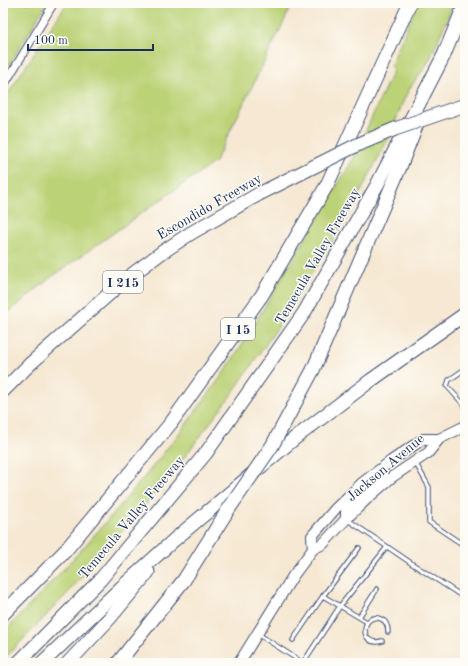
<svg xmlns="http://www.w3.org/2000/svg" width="468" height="666" font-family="'Old Standard TT',serif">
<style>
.green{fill:#bbd276;stroke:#6b806a}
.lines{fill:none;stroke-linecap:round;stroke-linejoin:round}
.lane-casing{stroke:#3c4b6f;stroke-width:5.5}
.street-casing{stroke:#3c4b6f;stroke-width:9}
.secondary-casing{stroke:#3c4b6f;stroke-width:12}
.highway-casing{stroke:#3c4b6f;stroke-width:15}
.lane{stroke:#fff;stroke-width:3.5}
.street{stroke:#fff;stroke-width:7}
.secondary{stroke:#fff;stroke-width:10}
.highway{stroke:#fff;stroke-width:13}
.highway-bridge-casing{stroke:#3c4b6f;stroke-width:15;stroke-linecap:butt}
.highway-bridge{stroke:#fff;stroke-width:13}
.labels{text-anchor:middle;stroke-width:3;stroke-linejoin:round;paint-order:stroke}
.shield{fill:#fdfcf7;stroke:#5f6c8c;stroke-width:1}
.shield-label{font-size:13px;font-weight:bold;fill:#1b2f5e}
.street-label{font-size:14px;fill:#1b2f5e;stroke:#fdfcf7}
</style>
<rect width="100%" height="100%" fill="#fdfcf7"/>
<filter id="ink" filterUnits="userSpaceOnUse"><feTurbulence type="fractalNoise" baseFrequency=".025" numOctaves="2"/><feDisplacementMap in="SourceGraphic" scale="8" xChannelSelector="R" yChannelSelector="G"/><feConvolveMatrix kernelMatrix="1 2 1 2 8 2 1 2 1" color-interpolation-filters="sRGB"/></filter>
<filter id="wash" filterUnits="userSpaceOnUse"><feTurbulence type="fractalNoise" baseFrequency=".012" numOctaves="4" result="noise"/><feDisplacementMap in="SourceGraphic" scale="16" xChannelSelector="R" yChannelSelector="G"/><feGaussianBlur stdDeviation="0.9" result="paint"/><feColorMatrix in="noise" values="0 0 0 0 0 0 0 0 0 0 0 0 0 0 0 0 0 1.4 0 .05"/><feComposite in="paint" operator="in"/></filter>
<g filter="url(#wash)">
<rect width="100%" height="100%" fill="#f6e8d2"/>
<g class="green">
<polygon points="3,3 47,3 3,75"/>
<polygon points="67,3 293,3 215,162 146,210 50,278 5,315 3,318 3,101"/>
<path d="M417,3H454L430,59C425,69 418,76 412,85C404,97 399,112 394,126L361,141L393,71L391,65Z"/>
<path d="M391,133L364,186L338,232L278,327L229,398L177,467L142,509L65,596L3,660V633C84,550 161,463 227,368C246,339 263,309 281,279C308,235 334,190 361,146Z"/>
</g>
</g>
<g filter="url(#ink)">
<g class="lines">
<g class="lane-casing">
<g id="lane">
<polyline points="465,369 449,380 447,386 465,406"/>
<polyline points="415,462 429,487 429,522 465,546"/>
<polyline points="348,520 414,565 465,598"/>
<polyline points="359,548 323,596 367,622"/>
<polyline points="359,617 377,589"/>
<polyline points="258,634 303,663"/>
<polyline points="293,640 323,596"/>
<path d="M382,641C358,648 361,611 381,619C386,621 388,626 388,632"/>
<polyline points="303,663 340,606 387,547"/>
</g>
</g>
<g class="street-casing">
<polyline id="street" points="3,87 54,3"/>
</g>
<g class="secondary-casing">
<g id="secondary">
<polyline points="346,519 346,511 350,505 383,476"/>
<polyline points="313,549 312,536 336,508 362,483 391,461 423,439 439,439"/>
<polyline points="239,663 293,576 313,549 323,544 346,519 368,498 392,477 428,453 439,439 465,426"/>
</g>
</g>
<g class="highway-casing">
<g id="highway">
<polyline points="313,370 400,167 418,121"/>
<polyline points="3,391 30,364 126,279 161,253 191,233 259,194"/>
<polyline points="3,614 65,551 171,423 262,295 327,185 410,3"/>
<polyline points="18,663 100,580 206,453 304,313 377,185 444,55 465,4"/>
<polyline points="42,663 123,586 174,540 295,438 370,381 465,314"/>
<polyline points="68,663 109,619 148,572"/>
<polyline points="118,663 184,580"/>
</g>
</g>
<use href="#lane" class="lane"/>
<use href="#street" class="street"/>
<use href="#secondary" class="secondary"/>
<use href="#highway" class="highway"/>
<g class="highway-bridge-casing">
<g id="highway-bridge">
<polyline points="259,194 357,145 395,129 465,105"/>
<polyline points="184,580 226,513 272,446 313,370"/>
</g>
</g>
<use href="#highway-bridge" class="highway-bridge"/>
</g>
</g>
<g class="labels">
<g class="shield">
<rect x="103" y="271" width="40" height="22" rx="3"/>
<rect x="221" y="318" width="34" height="22" rx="3"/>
</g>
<g class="shield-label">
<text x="123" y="287">I 215</text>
<text x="238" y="334">I 15</text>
</g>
<g class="street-label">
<text transform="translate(209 206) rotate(-30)" y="5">Escondido Freeway</text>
<text transform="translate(317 256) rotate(-60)" y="5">Temecula Valley Freeway</text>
<text transform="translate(385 467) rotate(-40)" y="5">Jackson Avenue</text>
<text transform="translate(131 517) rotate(-50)" y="5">Temecula Valley Freeway</text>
</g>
</g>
<rect width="468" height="666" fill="none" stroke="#fdfcf7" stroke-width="16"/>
<path d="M28 44v6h125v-6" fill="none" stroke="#1b2f5e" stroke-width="2"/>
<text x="34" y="44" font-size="12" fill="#1b2f5e" stroke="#fdfcf7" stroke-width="3" paint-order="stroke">100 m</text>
</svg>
